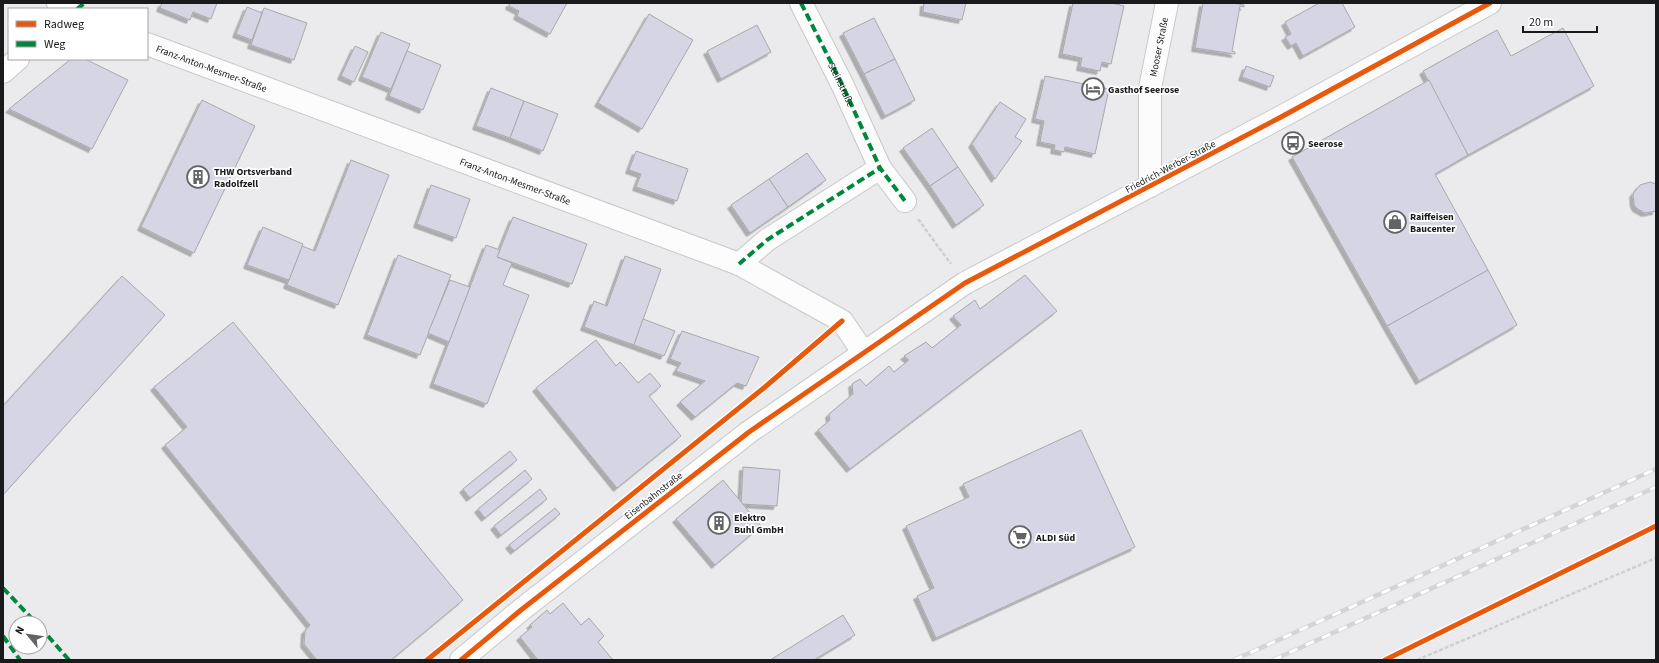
<svg xmlns="http://www.w3.org/2000/svg" width="1659" height="663" font-family="'Source Sans 3',sans-serif">
<style>
.building{fill:#d5d5e4;stroke:#a9a9ab;filter:url(#shadow)}
.lines{fill:none;stroke-linecap:round;stroke-linejoin:round}
.minor-casing{stroke:#c8c8ca;stroke-width:24}
.path{stroke:#cfcfd0;stroke-width:2.5;stroke-dasharray:4 2;stroke-linecap:butt}
.minor{stroke:#fcfcfc;stroke-width:22}
.rail-casing{stroke:#d4d4d4;stroke-width:4.5}
.rail{stroke:#fff;stroke-width:3;stroke-dasharray:9;stroke-linecap:butt}
.quiet{stroke:#00873e;stroke-width:4;stroke-dasharray:8 4;stroke-linecap:butt}
.cycleway-casing{stroke:#fff;stroke-width:8}
.cycleway{stroke:#e8590c;stroke-width:5}
.labels{text-anchor:middle;stroke-width:3.5;stroke-linejoin:round;paint-order:stroke}
.street-label{font-size:10px;fill:#191a1b;stroke:#fff}
.poi-label{font-size:10px;font-weight:bold;fill:#191a1b;stroke:#fff;text-anchor:start}
</style>
<defs>
<filter id="shadow"><feDropShadow dx="-3.5" dy="3.5" stdDeviation="0" flood-color="#0004"/></filter>
</defs>
<rect width="100%" height="100%" fill="#ebebee"/>
<g class="building">
<polygon points="162,3 217,3 211,19 193,12 190,20 160,8"/>
<polygon points="510,3 567,3 550,34 517,16 519,11 509,6"/>
<polygon points="924,3 966,3 962,20 923,12"/>
<polygon points="1073,3 1112,3 1124,6 1111,64 1102,62 1100,71 1080,67 1082,58 1062,54"/>
<polygon points="1203,3 1233,3 1244,5 1244,7 1240,6 1232,51 1235,52 1235,54 1195,48"/>
<polygon points="1319,3 1342,3 1355,27 1303,56 1296,43 1291,46 1285,37 1291,34 1285,22"/>
<polygon points="247,7 262,13 252,40 236,34"/>
<polygon points="264,8 307,23 294,60 251,45"/>
<polygon points="649,14 693,40 642,129 598,103"/>
<polygon points="874,18 895,59 864,74 843,33"/>
<polygon points="757,25 771,52 721,79 707,51"/>
<polygon points="1563,28 1594,86 1468,155 1423,71 1497,30 1511,56"/>
<polygon points="381,32 410,44 391,89 362,77"/>
<polygon points="355,46 368,52 354,82 341,76"/>
<polygon points="407,51 441,65 423,110 389,96"/>
<polygon points="71,59 85,59 128,80 92,149 9,109"/>
<polygon points="895,59 915,100 885,116 864,74"/>
<polygon points="1246,66 1274,76 1270,87 1242,77"/>
<polygon points="1045,76 1109,89 1095,154 1065,147 1064,152 1054,150 1055,145 1040,142 1044,121 1035,119"/>
<polygon points="1429,80 1468,155 1435,174 1488,270 1387,326 1292,157"/>
<polygon points="491,88 524,101 510,138 476,126"/>
<polygon points="202,100 255,126 194,253 141,227"/>
<polygon points="524,101 558,114 543,151 510,138"/>
<polygon points="1000,102 1026,119 1015,137 1022,141 995,179 972,144"/>
<polygon points="932,128 958,167 930,186 903,148"/>
<polygon points="636,151 688,169 677,201 636,187 641,174 629,170"/>
<polygon points="807,153 826,180 788,207 769,179"/>
<polygon points="351,160 389,175 338,305 287,285 302,246 315,251"/>
<polygon points="958,167 984,205 956,225 930,186"/>
<polygon points="769,179 788,207 750,233 731,205"/>
<polygon points="1650,182 1656,184 1656,211 1645,213 1636,208 1634,204 1633,194 1640,185"/>
<polygon points="431,185 470,199 456,238 417,224"/>
<polygon points="513,217 587,244 572,284 497,257"/>
<polygon points="263,227 303,244 289,280 247,265"/>
<polygon points="486,245 500,250 497,257 512,263 503,285 529,295 487,404 433,384"/>
<polygon points="398,255 451,275 420,355 367,335"/>
<polygon points="625,256 661,269 634,345 584,327 594,301 607,306"/>
<polygon points="1488,270 1517,325 1419,381 1387,326"/>
<polygon points="1025,275 1057,311 850,469 818,430 830,420 829,414 853,394 852,384 860,379 866,386 889,366 894,372 909,360 904,356 926,342 932,348 961,325 953,316 975,300 980,309"/>
<polygon points="122,276 165,315 3,495 3,406"/>
<polygon points="450,280 470,287 449,342 428,333"/>
<polygon points="643,319 675,331 664,356 634,345"/>
<polygon points="233,322 463,600 391,660 317,660 304,644 305,631 310,625 165,445 187,427 154,387"/>
<polygon points="682,331 759,357 746,386 737,383 695,417 680,402 705,381 676,371 681,363 670,359"/>
<polygon points="596,340 616,366 620,362 638,383 650,373 661,386 649,396 681,436 617,488 536,388"/>
<polygon points="1081,430 1135,547 936,638 917,596 934,588 906,526 969,497 963,484"/>
<polygon points="510,451 517,460 470,498 463,489"/>
<polygon points="743,467 780,470 777,506 741,504"/>
<polygon points="525,470 532,479 485,518 478,509"/>
<polygon points="723,480 761,526 715,565 676,519"/>
<polygon points="540,489 547,499 501,535 494,526"/>
<polygon points="555,508 560,514 514,551 509,545"/>
<polygon points="563,603 581,625 589,618 604,636 598,642 613,660 538,660 520,637 532,627 530,625 547,610 550,614"/>
<polygon points="843,615 855,635 814,660 770,660"/>
</g>
<g class="lines">
<g class="minor-casing">
<g id="minor">
<polyline points="58,3 68,9"/>
<path id="s1" d="M801,3L843,86L880,168L905,201"/>
<path id="s2" d="M147,44L739,264L842,321L863,352"/>
<polyline points="3,72 18,59"/>
<path id="s3" d="M1150,186V88L1167,3"/>
<polyline points="739,264 767,240 880,168"/>
<polyline points="461,660 521,610 749,432 965,283 1281,117 1490,3"/>
</g>
</g>
<g class="path">
<polyline points="918,219 951,264"/>
<polyline points="1417,660 1656,558"/>
</g>
<use href="#minor" class="minor"/>
<g class="rail-casing">
<g id="rail">
<polyline points="1234,660 1656,469"/>
<polyline points="1273,660 1656,487"/>
</g>
</g>
<use href="#rail" class="rail"/>
<g class="quiet">
<polyline points="801,3 843,86 880,168 905,201"/>
<polyline points="77,9 85,3"/>
<polyline points="739,264 767,240 880,168"/>
<polyline points="3,588 36,623"/>
<polyline points="40,627 69,660"/>
<polyline points="3,636 20,660"/>
</g>
<g class="cycleway-casing">
<g id="cycleway">
<polyline points="427,660 765,387 842,321"/>
<polyline points="461,660 521,610 749,432 965,283 1281,117 1490,3"/>
<polyline points="1385,660 1656,526"/>
</g>
</g>
<use href="#cycleway" class="cycleway"/>
</g>
<defs>
<g id="hotel-ring" transform="scale(1.15)"><circle r="9.5" fill="#fff" stroke="#626365" stroke-width="1.5"/><path d="M-6-4.5h1.5V1H6V5H4.5V3h-9V5H-6ZM-4 0a1.8 1.8 0 1 1 3.6 0ZM.5 0V-2.5h3Q6-2.5 6 0Z" fill="#626365"/></g>
<g id="bus-ring" transform="scale(1.15)"><circle r="9.5" fill="#fff" stroke="#626365" stroke-width="1.5"/><path d="M-5-6H5V4H4V6H2V4H-2V6H-4V4H-5ZM-3.5-4V0h7V-4ZM-3.5 1.2v1.5H-2V1.2ZM2 1.2v1.5H3.5V1.2Z" fill="#626365"/></g>
<g id="building-ring" transform="scale(1.15)"><circle r="9.5" fill="#fff" stroke="#626365" stroke-width="1.5"/><path d="M-4-6H4V6H1V3H-1V6H-4ZM-2.5-4.3h1.7v1.8h-1.7ZM.8-4.3h1.7v1.8H.8ZM-2.5-1h1.7V.8h-1.7ZM.8-1h1.7V.8H.8Z" fill="#626365"/></g>
<g id="shop-ring" transform="scale(1.15)"><circle r="9.5" fill="#fff" stroke="#626365" stroke-width="1.5"/><path d="M-5-2.5h2.3a2.7 3.5 0 0 1 5.4 0H5L5.5 6h-11ZM-1.5-2.5h3a1.5 2.3 0 0 0-3 0Z" fill="#626365"/></g>
<g id="supermarket-ring" transform="scale(1.15)"><circle r="9.5" fill="#fff" stroke="#626365" stroke-width="1.5"/><path d="M-6-5.5h2.5l.6 2H6L4.5 2H-2.5L-4.4-4H-6ZM-1.5 3.2a1.3 1.3 0 1 0 .1 0ZM3 3.2a1.3 1.3 0 1 0 .1 0Z" fill="#626365"/></g>
</defs>
<g fill-rule="evenodd">
<use href="#hotel-ring" x="1093" y="89"/>
<use href="#bus-ring" x="1293" y="143"/>
<use href="#building-ring" x="198" y="177"/>
<use href="#shop-ring" x="1395" y="222"/>
<use href="#building-ring" x="719" y="523"/>
<use href="#supermarket-ring" x="1020" y="537"/>
</g>
<g class="labels">
<g class="street-label">
<text dy="4" stroke="none"><textPath href="#s3" startOffset="140">Mooser Straße</textPath></text>
<text dy="4" stroke="none"><textPath href="#s2" startOffset="69">Franz-Anton-Mesmer-Straße</textPath></text>
<text dy="4" stroke="none"><textPath href="#s1" startOffset="91">Steinstraße</textPath></text>
<text transform="translate(1170 166) rotate(-28)" y="4">Friedrich-Werber-Straße</text>
<text dy="4" stroke="none"><textPath href="#s2" startOffset="393">Franz-Anton-Mesmer-Straße</textPath></text>
<text transform="translate(653 495) rotate(-38)" y="4">Eisenbahnstraße</text>
</g>
<g class="poi-label">
<text x="1108" y="93">Gasthof Seerose</text>
<text x="1308" y="147">Seerose</text>
<text x="214" y="175">THW Ortsverband<tspan x="214" dy="12">Radolfzell</tspan></text>
<text x="1410" y="220">Raiffeisen<tspan x="1410" dy="12">Baucenter</tspan></text>
<text x="734" y="521">Elektro<tspan x="734" dy="12">Buhl GmbH</tspan></text>
<text x="1036" y="541">ALDI Süd</text>
</g>
</g>
<rect width="1659" height="663" fill="none" stroke="#191a1b" stroke-width="8"/>
<rect x="8" y="8" width="140" height="52" fill="#ffffff" stroke="#a3a3a4"/>
<rect x="16" y="21" width="20" height="6" fill="#e8590c" stroke="#a3a3a4"/>
<text x="44" y="28" font-size="12" fill="#191a1b">Radweg</text>
<rect x="16" y="41" width="20" height="6" fill="#00873e" stroke="#a3a3a4"/>
<text x="44" y="48" font-size="12" fill="#191a1b">Weg</text>
<g transform="translate(28 635) rotate(299)"><circle r="19" fill="#ffffff" stroke="#a3a3a4"/>
<path d="M0-3L7 15L0 10L-7 15Z" fill="#626365"/>
<text y="-6" font-size="11" font-weight="bold" text-anchor="middle" fill="#191a1b">N</text>
</g>
<path d="M1523 26v6h74v-6" fill="none" stroke="#191a1b" stroke-width="2"/>
<text x="1529" y="26" font-size="12" fill="#191a1b" stroke="#ffffff" stroke-width="3" paint-order="stroke">20 m</text>
</svg>
